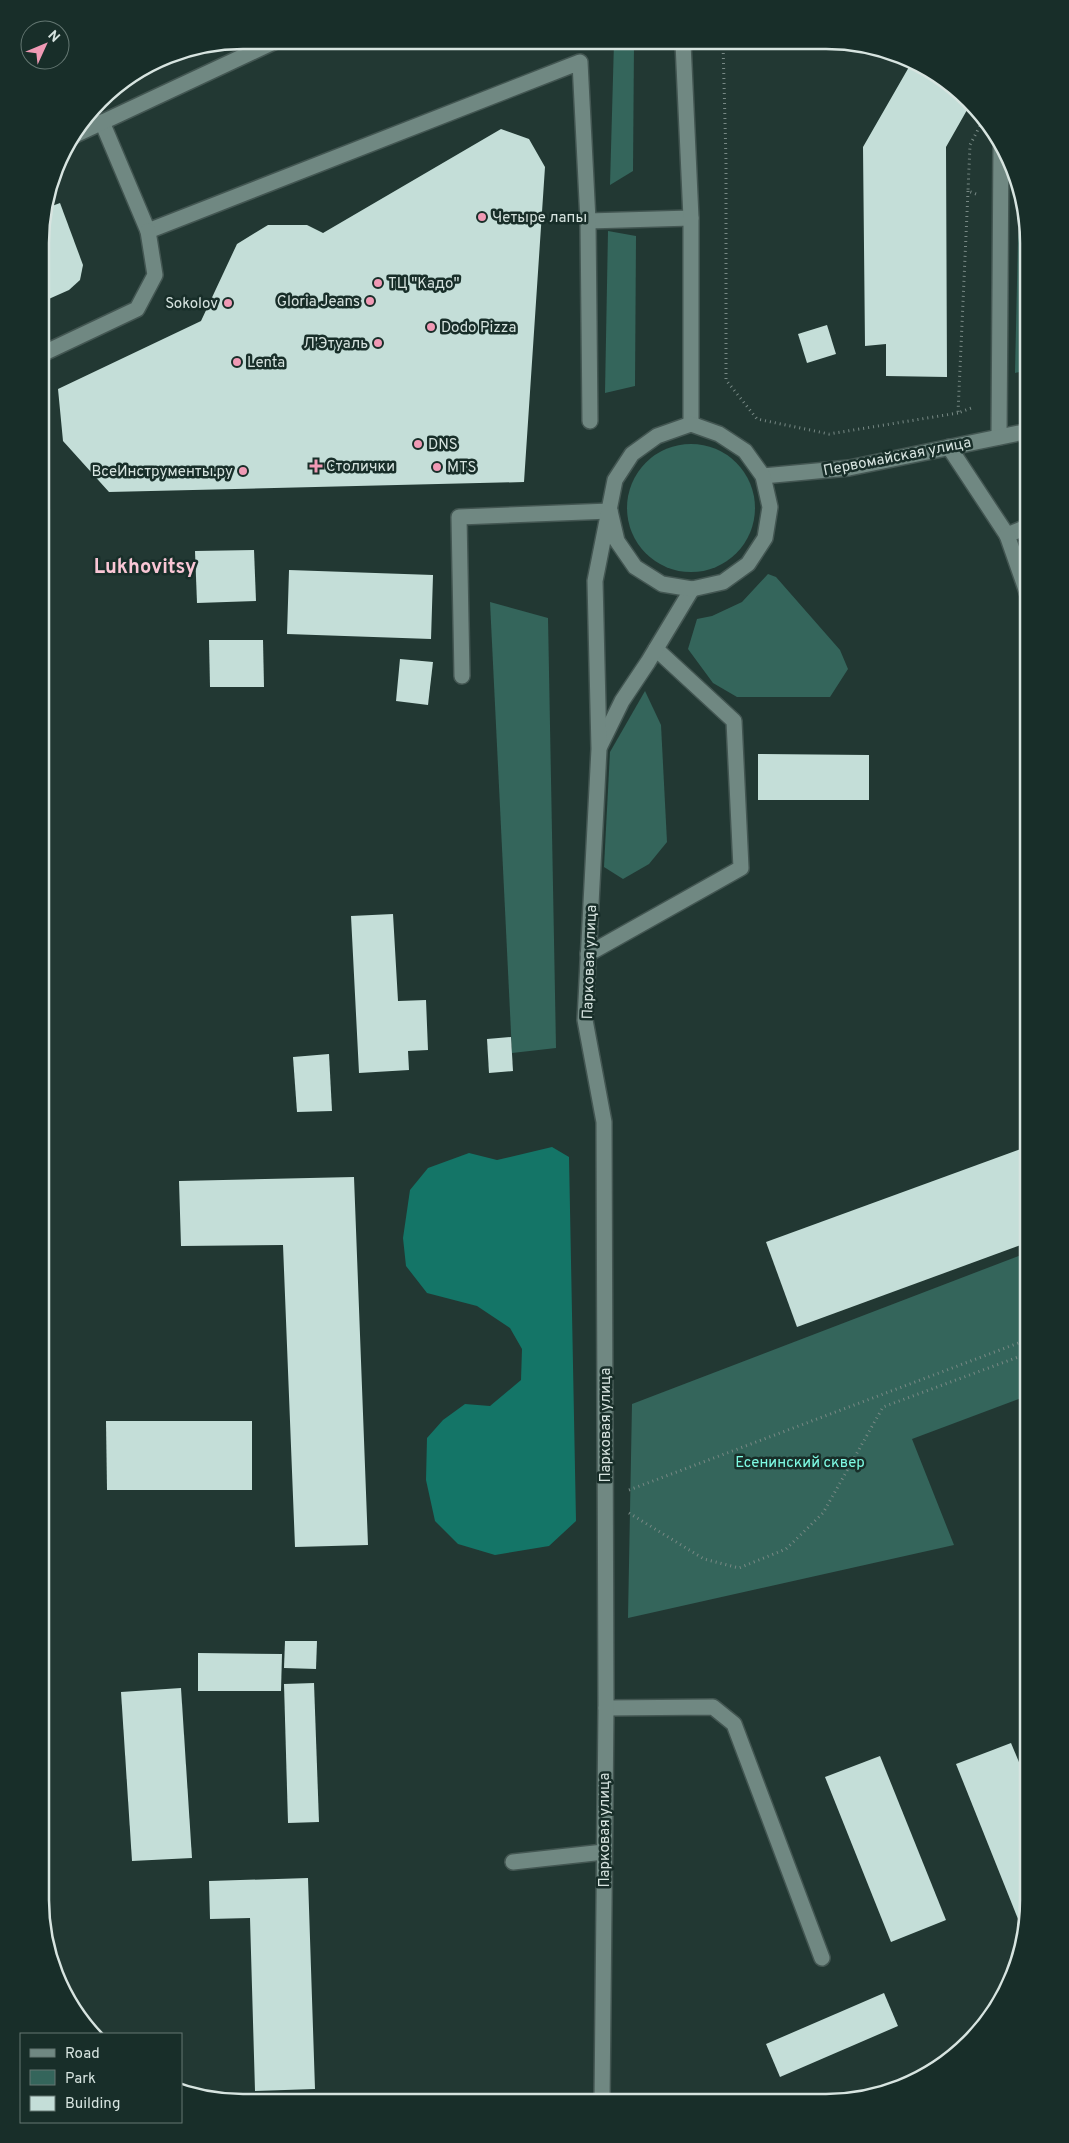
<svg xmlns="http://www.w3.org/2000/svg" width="1069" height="2143" font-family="Overpass,sans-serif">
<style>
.green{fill:#34655b}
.forest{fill:#147567}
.building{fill:#c4ded8}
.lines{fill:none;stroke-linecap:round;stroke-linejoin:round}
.lane-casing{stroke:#435652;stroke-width:18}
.street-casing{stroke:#435652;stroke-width:18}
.secondary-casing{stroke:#435652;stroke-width:18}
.path{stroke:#788985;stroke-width:3;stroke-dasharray:1 4;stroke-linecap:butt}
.lane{stroke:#708882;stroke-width:15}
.street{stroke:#708882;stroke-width:15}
.secondary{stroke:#708882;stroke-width:15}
.poi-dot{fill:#f09ab5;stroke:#182e29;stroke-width:2}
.labels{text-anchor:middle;stroke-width:5;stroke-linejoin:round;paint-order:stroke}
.poi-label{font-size:15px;fill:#d7e4e0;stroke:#182e29;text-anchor:start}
.street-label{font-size:15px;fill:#d7e4e0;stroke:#182e29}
.park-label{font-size:15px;fill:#7efae3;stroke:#182e29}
.district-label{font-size:20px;font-weight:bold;fill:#f9c6d5;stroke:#182e29}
.rim{fill:none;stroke:#d7e4e0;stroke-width:2.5}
</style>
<rect width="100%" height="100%" fill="#223833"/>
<g class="green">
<polygon points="614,42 634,42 633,171 610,185"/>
<polygon points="1023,209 1029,243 1029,370 1015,373 1018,237"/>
<polygon points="608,231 636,236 635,386 605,393"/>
<circle cx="691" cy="508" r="64"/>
<polygon points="768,574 776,577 840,650 848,669 830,697 737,697 713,683 688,649 697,619 712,616 742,602"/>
<polygon points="490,602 548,618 556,1048 512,1053"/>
<polygon points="645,691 661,725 667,842 649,864 623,879 604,867 610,752"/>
<polygon points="1029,1252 1029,1395 912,1439 954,1545 628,1618 632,1404"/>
</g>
<polygon class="forest" points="552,1147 569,1157 576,1521 549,1546 495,1555 458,1544 435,1521 426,1480 427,1438 443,1420 465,1404 490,1406 521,1380 522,1349 510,1328 477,1306 427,1293 406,1266 403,1238 410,1190 428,1168 469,1153 497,1160"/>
<g class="building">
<polygon points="913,60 960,90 971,103 946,147 947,377 886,376 886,344 865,346 863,147"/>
<polygon points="501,129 529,139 545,167 524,482 109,492 63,441 58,389 201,321 237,244 268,225 307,225 323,233"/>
<polygon points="60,203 83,265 80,280 69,290 42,302 42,217 44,209"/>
<polygon points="827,325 836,354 807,363 798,334"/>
<polygon points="254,550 256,601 197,603 195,551"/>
<polygon points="289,570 433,575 431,639 287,634"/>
<polygon points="209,640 263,640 264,687 210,687"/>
<polygon points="400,659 433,662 428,705 396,701"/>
<polygon points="758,754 869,755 869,800 758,800"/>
<polygon points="393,914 398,1001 426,1000 428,1050 408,1051 409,1070 359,1073 351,916"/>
<polygon points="511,1037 513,1071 489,1073 487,1039"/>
<polygon points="329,1054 332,1111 297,1112 293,1057"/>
<polygon points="1029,1146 1029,1242 797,1327 766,1242"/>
<polygon points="354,1177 368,1545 295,1547 283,1245 181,1246 179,1181"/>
<polygon points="106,1421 252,1421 252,1490 107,1490"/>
<polygon points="285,1641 317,1641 316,1669 284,1668"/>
<polygon points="198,1653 282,1654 281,1691 198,1691"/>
<polygon points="314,1683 319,1822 288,1823 284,1684"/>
<polygon points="181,1688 192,1858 132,1861 121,1692"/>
<polygon points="1011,1743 1029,1786 1029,1914 1025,1928 1022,1929 956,1764"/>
<polygon points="880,1756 946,1920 891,1942 825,1777"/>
<polygon points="308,1878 315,2089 255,2091 250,1918 210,1919 209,1881"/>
<polygon points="884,1993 898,2026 780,2077 766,2044"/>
</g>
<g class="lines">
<g class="lane-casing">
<g id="lane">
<polyline points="102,122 148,231 580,62 588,221 691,218"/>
<polyline points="588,221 590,421"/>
<polyline points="42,354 137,309 155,275 148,231"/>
<polyline points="999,437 1001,143"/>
<polyline points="949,447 1007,535 1029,526"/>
<polyline points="1007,535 1029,598"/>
<polyline points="462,676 459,517 610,511"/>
<polyline points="588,954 741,868 734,721 656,649"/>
<polyline points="606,1708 713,1707 734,1724 822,1958"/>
<polyline points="513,1862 604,1852"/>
</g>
</g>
<g class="street-casing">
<g id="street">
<polyline points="683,43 691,218 691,424"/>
<polyline points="763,476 849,468 1029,431"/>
<polyline points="600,746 622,701 648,662 692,589"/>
<polyline points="602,2102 606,1708 604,1122 585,1020 599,749 595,581 615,480 632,454 657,436 691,424 719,434 745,451 763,476 770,507 765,538 748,564 723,582 692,589 662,584 635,567 617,541 610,511"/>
</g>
</g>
<g class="secondary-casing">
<polyline id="secondary" points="75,135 278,40"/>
</g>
<g class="path">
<polyline points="723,43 726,161 726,380 757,419 829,434 958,413"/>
<polyline points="968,191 958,413 974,407"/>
<polyline points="976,194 968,191 970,145 984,118"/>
<polyline points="629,1490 1029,1339"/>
<polyline points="629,1513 704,1559 739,1568 786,1549 823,1513 883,1407 1029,1353"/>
</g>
<use href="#lane" class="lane"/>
<use href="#street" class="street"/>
<use href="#secondary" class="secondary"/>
</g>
<g class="poi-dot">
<circle cx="482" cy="217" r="5"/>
<circle cx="378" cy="283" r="5"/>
<circle cx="370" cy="301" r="5"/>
<circle cx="228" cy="303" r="5"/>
<circle cx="431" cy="327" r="5"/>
<circle cx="378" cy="343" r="5"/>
<circle cx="237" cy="362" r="5"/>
<circle cx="418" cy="444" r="5"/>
<path d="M313.5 458.5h5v5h5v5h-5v5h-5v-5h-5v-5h5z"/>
<circle cx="437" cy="467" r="5"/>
<circle cx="243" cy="471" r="5"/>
</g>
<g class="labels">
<g class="poi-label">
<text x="492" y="222">Четыре лапы</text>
<text x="388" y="288">ТЦ "Кадо"</text>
<text x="360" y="306" text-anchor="end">Gloria Jeans</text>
<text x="218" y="308" text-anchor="end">Sokolov</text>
<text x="441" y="332">Dodo Pizza</text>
<text x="368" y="348" text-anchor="end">Л'Этуаль</text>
<text x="247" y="367">Lenta</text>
<text x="428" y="449">DNS</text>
<text x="326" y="471">Столички</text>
<text x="447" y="472">MTS</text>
<text x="233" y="476" text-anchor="end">ВсеИнструменты.ру</text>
</g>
<g class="street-label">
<text transform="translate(897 456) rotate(-11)" y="5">Первомайская улица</text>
<text transform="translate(589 962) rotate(-88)" y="5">Парковая улица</text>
<text transform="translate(605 1425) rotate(-90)" y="5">Парковая улица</text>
<text transform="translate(604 1830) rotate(-90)" y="5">Парковая улица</text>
</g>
<g class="park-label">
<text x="800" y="1467">Есенинский сквер</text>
</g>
<g class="district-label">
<text x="145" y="573">Lukhovitsy</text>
</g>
</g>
<path d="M0 0H1069V2143H0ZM243 49H826A194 194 0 0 1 1020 243V1900A194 194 0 0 1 826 2094H243A194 194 0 0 1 49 1900V243A194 194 0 0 1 243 49Z" fill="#182e29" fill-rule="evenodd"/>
<path class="rim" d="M243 49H826A194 194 0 0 1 1020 243V1900A194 194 0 0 1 826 2094H243A194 194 0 0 1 49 1900V243A194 194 0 0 1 243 49Z"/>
<rect x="20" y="2033" width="162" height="90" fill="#182e29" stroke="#647772"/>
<rect x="30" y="2049" width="25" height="8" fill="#708882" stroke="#647772"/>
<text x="65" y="2058" font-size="15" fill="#d7e4e0">Road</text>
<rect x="30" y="2070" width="25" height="15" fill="#34655b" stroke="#647772"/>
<text x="65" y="2083" font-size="15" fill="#d7e4e0">Park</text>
<rect x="30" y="2096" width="25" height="15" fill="#c4ded8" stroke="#647772"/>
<text x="65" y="2108" font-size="15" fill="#d7e4e0">Building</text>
<g transform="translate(45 45) rotate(46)"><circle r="24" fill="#182e29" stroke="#647772"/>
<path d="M0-4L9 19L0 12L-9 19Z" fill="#f09ab5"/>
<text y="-8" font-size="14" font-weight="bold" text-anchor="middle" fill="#d7e4e0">N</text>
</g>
</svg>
